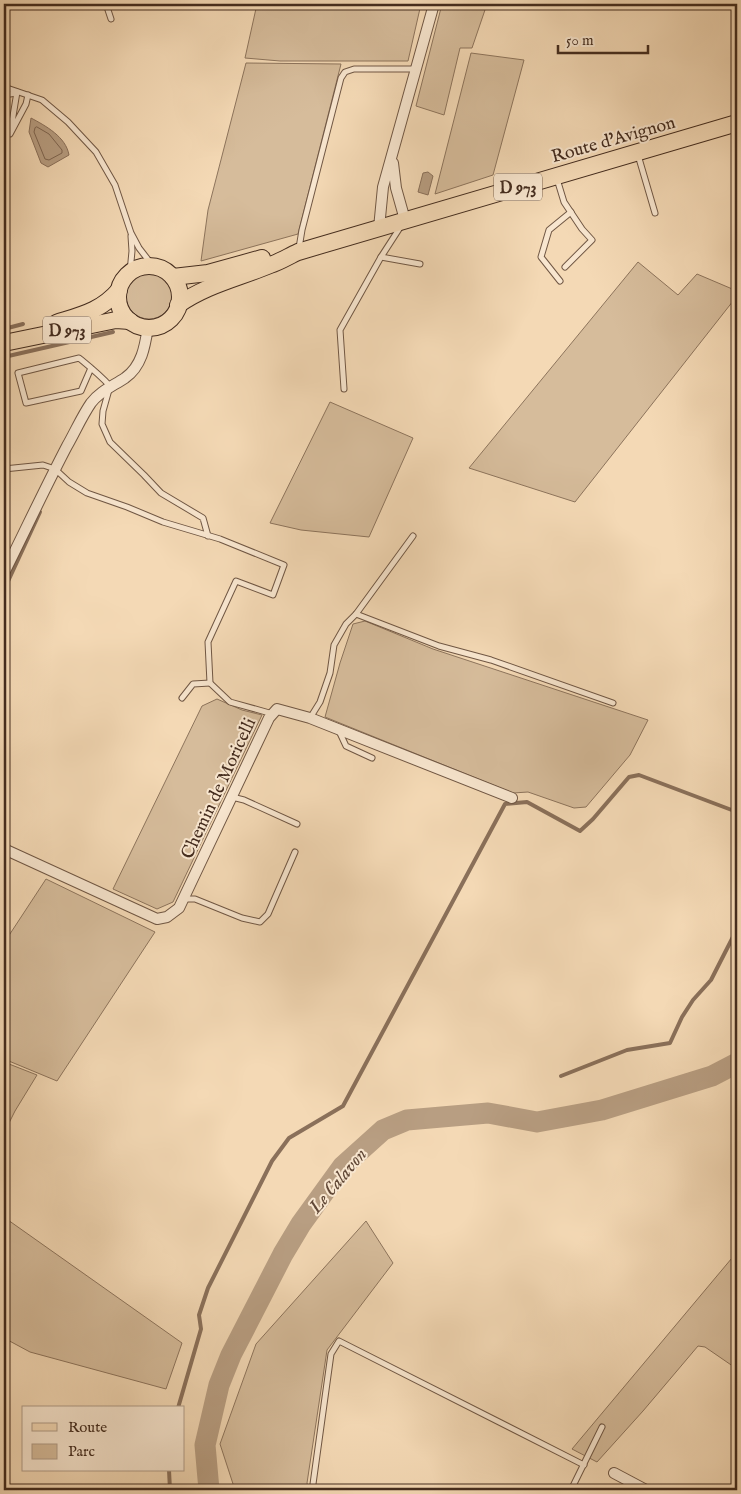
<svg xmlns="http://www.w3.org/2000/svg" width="741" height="1494" font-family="'IM FELL English',serif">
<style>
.green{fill:#d6bc9b;stroke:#8d745c}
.water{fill:#b89e82;stroke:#8a705a}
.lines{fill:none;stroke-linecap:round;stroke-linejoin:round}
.shore{stroke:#7e6550;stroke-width:1}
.stream{stroke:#8a705a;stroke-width:4}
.river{stroke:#b89e82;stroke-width:21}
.service-casing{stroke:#705744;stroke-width:7}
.minor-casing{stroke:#705744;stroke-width:12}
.primary-casing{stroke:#442c1e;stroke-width:18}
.service{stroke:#f8e6cf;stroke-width:5}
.minor{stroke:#f8e6cf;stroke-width:10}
.primary{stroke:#f4d9b5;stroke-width:16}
.labels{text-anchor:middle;stroke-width:4;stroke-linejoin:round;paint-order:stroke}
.shield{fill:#f8e6cf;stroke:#7a6453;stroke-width:1}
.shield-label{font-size:16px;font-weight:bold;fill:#442c1e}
.street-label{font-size:18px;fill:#442c1e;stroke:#f8e6cf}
.water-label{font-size:19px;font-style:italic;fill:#614837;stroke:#f8e6cf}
</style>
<rect width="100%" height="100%" fill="#f4d9b5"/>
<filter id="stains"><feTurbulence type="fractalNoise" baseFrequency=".004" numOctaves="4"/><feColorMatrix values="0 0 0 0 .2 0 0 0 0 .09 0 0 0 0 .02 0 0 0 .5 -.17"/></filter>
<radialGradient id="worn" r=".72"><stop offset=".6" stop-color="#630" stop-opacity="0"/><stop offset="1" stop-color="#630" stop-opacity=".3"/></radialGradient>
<g class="green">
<polygon points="257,4 421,4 408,61 280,61 245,58"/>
<polygon points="442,4 487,4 472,48 460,48 444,115 416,106"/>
<polygon points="471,53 524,60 493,175 435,194"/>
<polygon points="246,63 341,64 298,234 201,261 208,210"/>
<polygon points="638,262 678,295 697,274 737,291 737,296 575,502 469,468"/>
<circle cx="149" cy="296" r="23"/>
<polygon points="330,402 413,438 369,537 301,530 270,523"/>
<polygon points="365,621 433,649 648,720 630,755 586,807 574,808 528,792 513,793 325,717 340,663 353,624"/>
<polygon points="217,699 242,710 262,715 173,902 157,909 113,889 202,706"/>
<polygon points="46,879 155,932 57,1081 4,1059 4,943"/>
<polygon points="4,1062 37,1075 15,1111 4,1133"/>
<polygon points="8,1220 182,1343 166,1389 30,1352 4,1338 4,1226"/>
<polygon points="366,1221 393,1263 327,1350 307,1483 309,1490 235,1490 220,1444 256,1344"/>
<polygon points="737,1252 737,1369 705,1347 698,1346 643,1411 597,1462 572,1449"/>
</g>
<g class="water">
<path d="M31,118C46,126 66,137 69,155L48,167L41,163L29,132Z"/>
<polygon points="428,172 433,176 428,195 418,192 423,173"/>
</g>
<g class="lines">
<polygon class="shore" points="37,127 49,134 62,150 62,153 49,160 45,159 34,132 35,128"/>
<g class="stream">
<polyline points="4,329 23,324"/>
<polyline points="4,357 113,332"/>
<polyline points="4,590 40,512"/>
<polyline points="561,1076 627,1050 670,1043 682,1017 693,1000 711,980 737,929"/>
<polyline points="178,1408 201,1329 199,1315 208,1288 272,1161 289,1138 343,1106 505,804 527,802 580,831 593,819 629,777 639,775 737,812"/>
<polyline points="169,1470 170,1490"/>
</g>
<polyline class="river" points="209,1490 205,1445 219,1385 231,1355 283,1254 301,1224 343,1166 383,1130 407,1120 488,1113 537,1122 602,1110 712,1076 737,1063"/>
<g class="service-casing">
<g id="service">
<polyline points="106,4 111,19"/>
<polyline points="4,87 42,100 68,122 96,152 115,185 131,233 139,248 153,266"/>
<polyline points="17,92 10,134 26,104 28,95"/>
<polyline points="4,95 16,93"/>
<polyline points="638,155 655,213"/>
<polyline points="557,179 564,202 582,229 592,240 565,267"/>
<polyline points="401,226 381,257 420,264"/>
<polyline points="299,248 302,230 341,78 345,72 354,69 415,69"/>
<polyline points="130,272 132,251 131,236"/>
<polyline points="560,281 541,257 549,230 571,212"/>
<path d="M91,368L81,391L26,403L18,373L79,358C90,367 100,375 110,386L103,411L102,424L110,442L144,475L161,493L203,518L208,536"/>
<polyline points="344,389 340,330 381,257"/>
<polyline points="4,469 43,465 55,469 69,482 87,493 127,507 163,522 220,539 284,565 273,595 236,581 208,642 210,683 230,702 273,714"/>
<polyline points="356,614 439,646 491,660 613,703"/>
<polyline points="182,698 193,684 210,683"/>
<polyline points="310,718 320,702 330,673 334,645 346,624 356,614 413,536"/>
<polyline points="339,731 346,746 372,758"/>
<polyline points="232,797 244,800 297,824"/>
<polyline points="184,899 195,899 242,918 260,922 268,914 295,852"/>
<polyline points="314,1490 313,1484 331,1354 339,1341 584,1465"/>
<polyline points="571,1490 602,1427"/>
</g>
</g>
<g class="minor-casing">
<g id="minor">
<polyline points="393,163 396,188 405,220"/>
<polyline points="379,228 383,187 434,4"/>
<path d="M4,573C25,531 45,488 67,446C75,432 82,416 91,403C100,391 113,386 125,378C142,366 145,346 148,327"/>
<polyline points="4,849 157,919 167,917 179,908 269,718 277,709 310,718 512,798"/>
<polyline points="614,1473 646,1490"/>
</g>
</g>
<g class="primary-casing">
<g id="primary">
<circle cx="149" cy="297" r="31"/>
<polyline points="173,277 208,273 262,258"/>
<path d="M178,305C206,285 239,278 270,265C280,262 289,256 298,252L737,123"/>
<path d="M56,323C81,315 101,311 119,290"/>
<polyline points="4,343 116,320 130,321"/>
</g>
</g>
<use href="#service" class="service"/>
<use href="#minor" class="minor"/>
<use href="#primary" class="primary"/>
</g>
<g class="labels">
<g class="shield">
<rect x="494" y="173.5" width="48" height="27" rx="4"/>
<rect x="43" y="316.5" width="48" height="27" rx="4"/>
</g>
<g class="shield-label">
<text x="518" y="193">D 973</text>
<text x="67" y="336">D 973</text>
</g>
<g class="street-label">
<text transform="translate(613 139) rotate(-16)" y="6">Route d'Avignon</text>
<text transform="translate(218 788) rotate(-65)" y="6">Chemin de Moricelli</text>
</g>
<g class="water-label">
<text transform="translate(337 1180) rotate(-50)" y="7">Le Calavon</text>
</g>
</g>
<rect width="741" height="1494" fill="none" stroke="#f4d9b5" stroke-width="20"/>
<rect x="5" y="5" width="731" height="1484" fill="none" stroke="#442c1e" stroke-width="2.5"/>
<rect x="10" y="10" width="721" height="1474" fill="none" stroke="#442c1e"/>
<rect x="22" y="1406" width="162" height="65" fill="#f8e6cf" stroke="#b09c88"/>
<rect x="32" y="1423" width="25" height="8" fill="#f4d9b5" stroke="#b09c88"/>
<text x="68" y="1432" font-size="15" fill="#442c1e">Route</text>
<rect x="32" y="1444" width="25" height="15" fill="#d6bc9b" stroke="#b09c88"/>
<text x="68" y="1456" font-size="15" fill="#442c1e">Parc</text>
<path d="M558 45v8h90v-8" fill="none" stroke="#442c1e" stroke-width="2.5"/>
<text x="566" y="45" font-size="15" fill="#442c1e" stroke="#f8e6cf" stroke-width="4" paint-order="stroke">50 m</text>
<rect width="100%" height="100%" filter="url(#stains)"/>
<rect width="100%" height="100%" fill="url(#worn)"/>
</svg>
